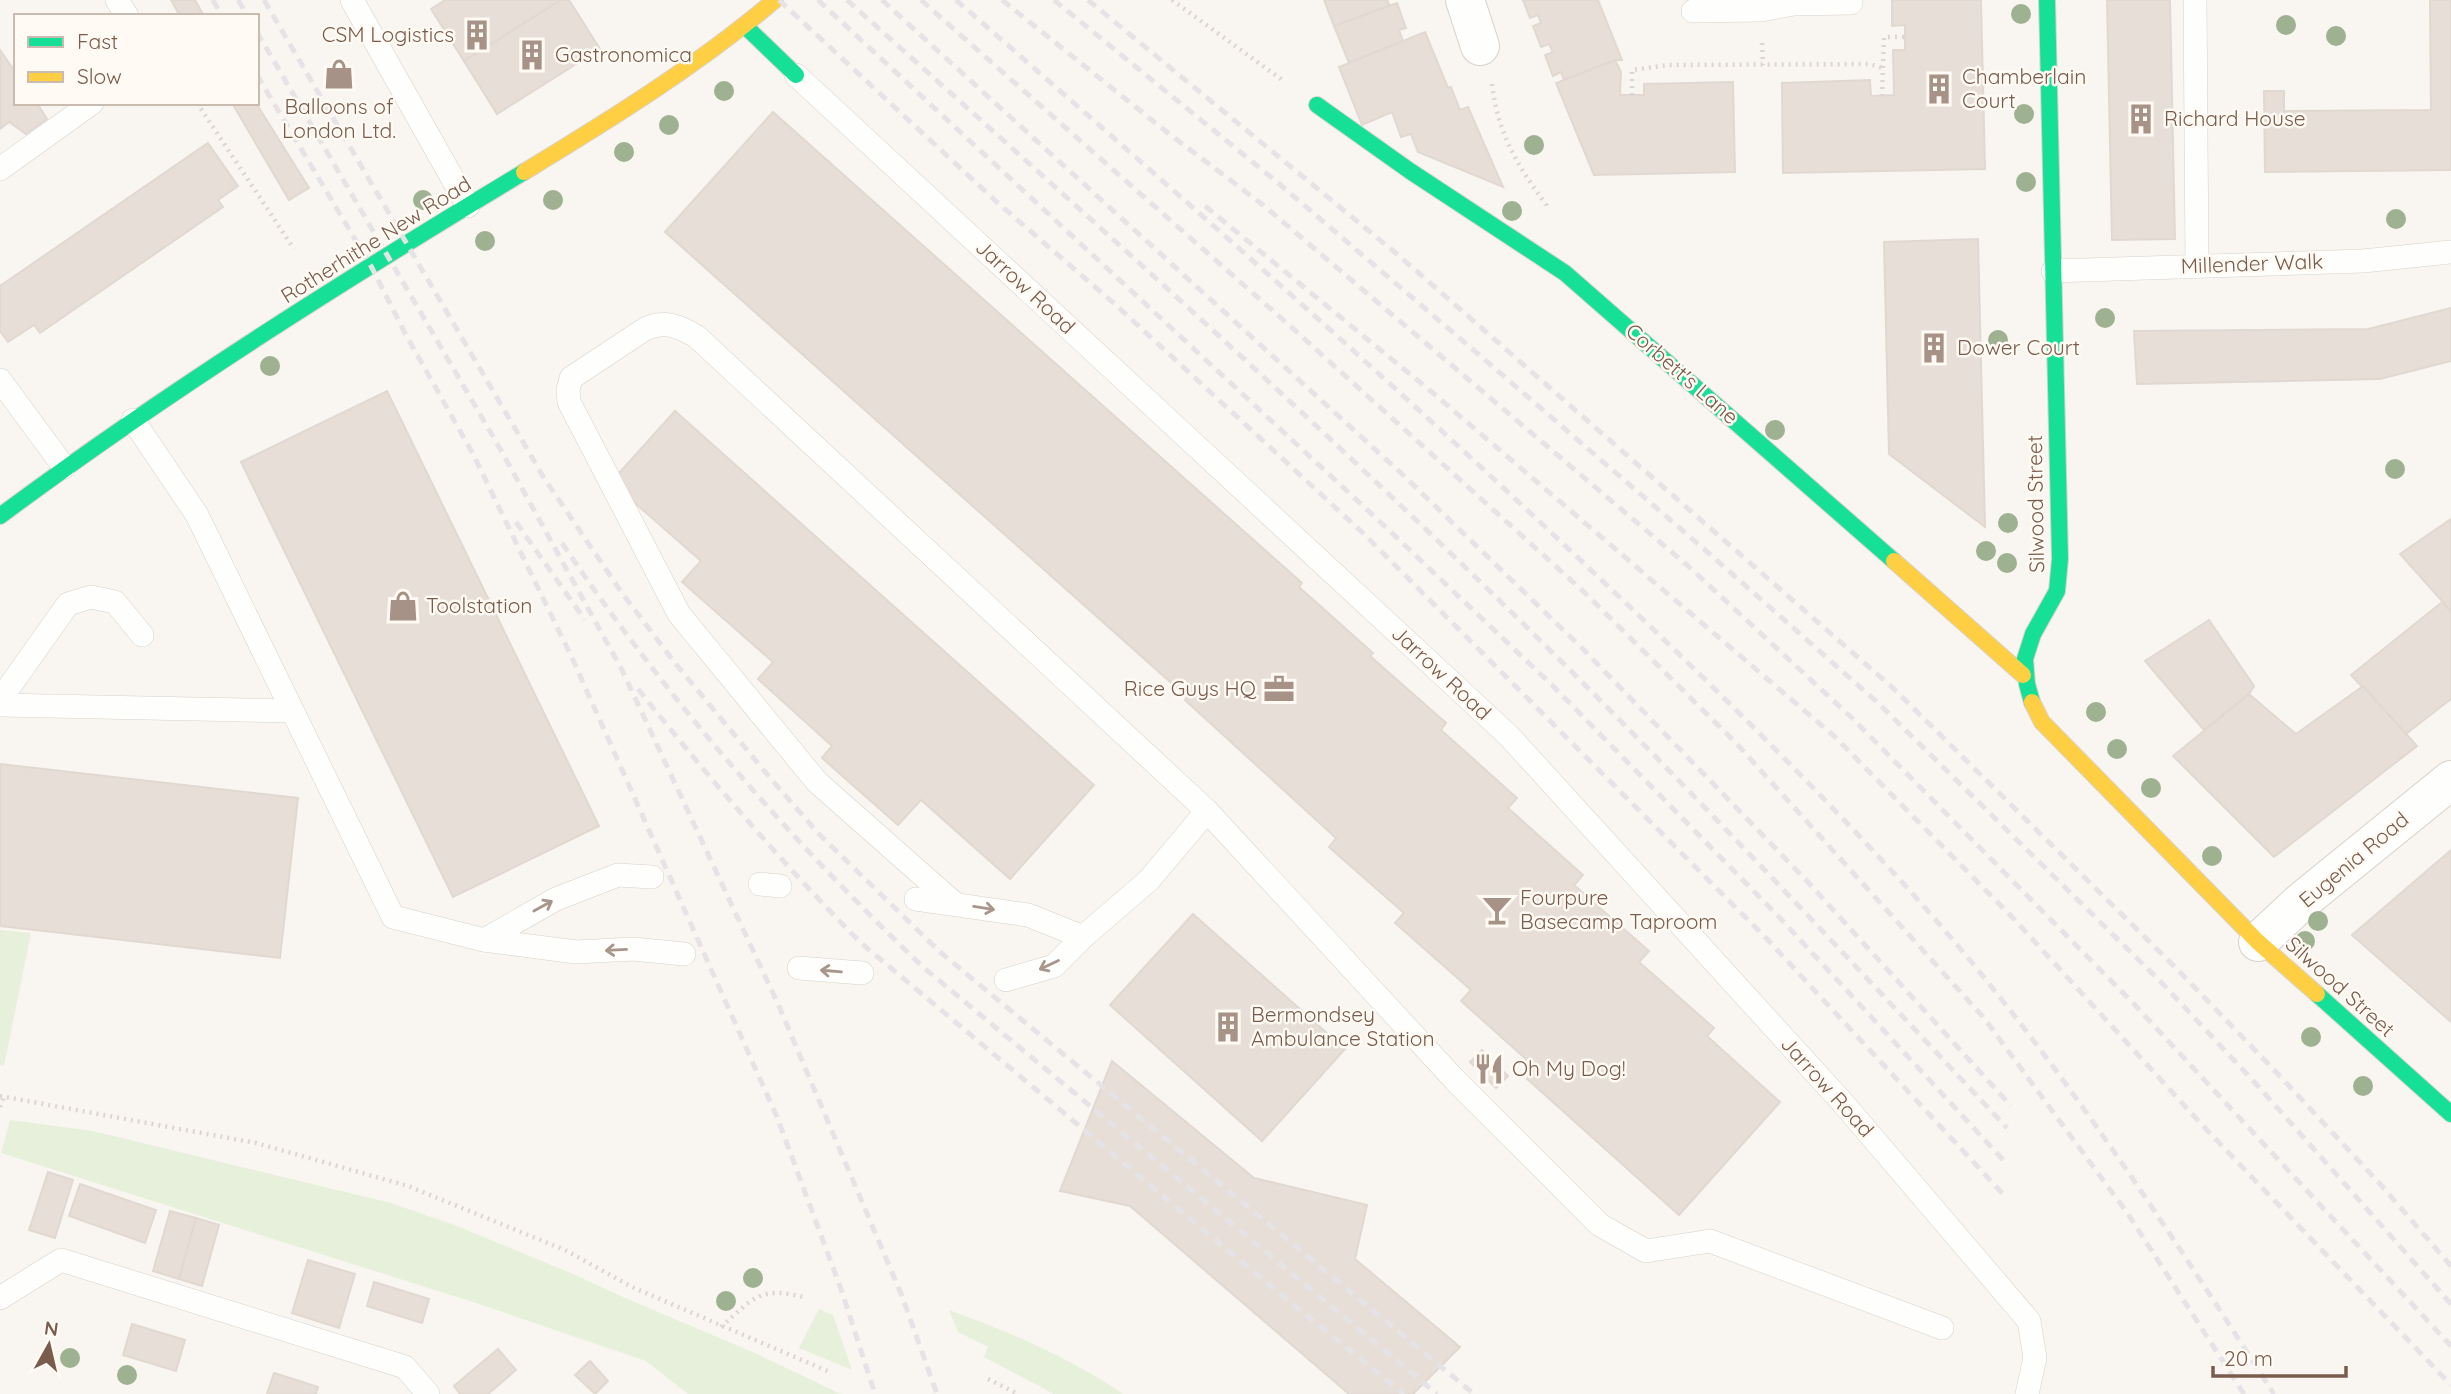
<svg xmlns="http://www.w3.org/2000/svg" width="2451" height="1394" font-family="Quicksand,sans-serif">
<style>
.green{fill:#e7f0db}
.building{fill:#e6ded7;stroke:#e2d8d2;stroke-width:2}
.lines{fill:none;stroke-linecap:round;stroke-linejoin:round}
.lane-casing{stroke:#d7d1cb;stroke-width:24}
.street-casing{stroke:#d7d1cb;stroke-width:40}
.fast-casing{stroke:#d9d2cb;stroke-width:18}
.slow-casing{stroke:#d9d2cb;stroke-width:18}
.path{stroke:#dcd5d0;stroke-width:4.5;stroke-dasharray:2 5;stroke-linecap:butt}
.lane{stroke:#fefefd;stroke-width:23}
.street{stroke:#fefefd;stroke-width:38}
.fast{stroke:#16e098;stroke-width:16}
.slow{stroke:#ffcf43;stroke-width:16}
.rail{stroke:#e6e3e7;stroke-width:5;stroke-dasharray:10 7;stroke-linecap:butt}
.tree{fill:#9eb190}
.oneway{stroke:#a8958b}
.labels{text-anchor:middle;stroke-width:5;stroke-linejoin:round;paint-order:stroke}
.poi-label{font-size:21px;fill:#7a5c4d;stroke:#fffaf3;text-anchor:start}
.street-label{font-size:21px;fill:#7a5c4d;stroke:#fffaf3}
</style>
<rect width="100%" height="100%" fill="#f9f5f0"/>
<g class="green">
<polygon points="0,930 31,933 4,1066 0,1065"/>
<polygon points="10,1120 93,1131 391,1203 457,1226 573,1274 630,1300 757,1354 841,1394 688,1394 646,1361 476,1303 1,1153"/>
<polygon points="819,1309 833,1315 852,1370 799,1348"/>
<path d="M949,1310C1010,1332 1070,1358 1123,1394H1054L984,1357L988,1347L958,1332Z"/>
</g>
<g class="building">
<polygon points="171,0 195,0 204,16 180,16"/>
<polygon points="445,0 561,0 464,61 431,9"/>
<polygon points="561,0 569,0 600,49 497,114 464,61"/>
<polygon points="1324,0 1387,0 1390,6 1334,26"/>
<polygon points="1523,0 1598,0 1622,60 1615,60 1564,80 1561,72 1553,76 1545,55 1553,52 1549,44 1541,47 1533,26 1541,23 1538,15 1530,18"/>
<polygon points="1892,0 1981,0 1985,169 1783,173 1782,83 1870,80 1871,96 1894,95 1893,50 1905,50 1905,25 1892,26"/>
<polygon points="2107,0 2170,0 2175,239 2112,240"/>
<polygon points="2430,0 2451,0 2451,170 2265,172 2264,91 2284,91 2284,111 2431,110"/>
<polygon points="1397,3 1406,28 1399,30 1403,41 1349,63 1334,26"/>
<polygon points="1425,32 1448,88 1451,87 1460,110 1468,107 1503,187 1418,152 1411,134 1401,137 1392,112 1362,125 1339,67"/>
<polygon points="0,50 16,73 16,103 37,103 47,119 26,134 9,122 0,129"/>
<polygon points="1615,60 1621,72 1620,95 1644,95 1644,84 1733,82 1735,172 1594,175 1556,83"/>
<polygon points="232,103 256,103 309,188 289,200"/>
<polygon points="773,112 1302,583 1299,587 1373,653 1370,656 1446,723 1441,730 1517,798 1508,808 1583,875 1574,885 1649,951 1639,962 1714,1028 1707,1036 1780,1102 1679,1215 1527,1079 1536,1068 1461,1001 1471,990 1395,923 1404,913 1329,847 1336,838 1185,700 1187,697 665,232"/>
<polygon points="208,143 238,186 218,200 223,207 40,333 34,325 8,342 0,331 0,286"/>
<polygon points="1978,239 1985,527 1889,454 1884,242"/>
<polygon points="2451,308 2451,361 2380,379 2137,384 2134,331 2368,329"/>
<polygon points="387,391 599,826 453,897 241,462"/>
<polygon points="675,411 1094,785 1010,879 921,800 898,825 822,758 832,746 758,679 773,662 682,582 701,561 611,482"/>
<polygon points="2451,519 2451,610 2450,610 2400,554"/>
<polygon points="2442,602 2451,612 2451,699 2406,734 2351,675"/>
<polygon points="2209,620 2254,686 2249,694 2204,730 2145,661"/>
<polygon points="2363,686 2417,746 2274,857 2173,756 2249,694 2296,734"/>
<polygon points="0,764 298,798 280,958 0,926"/>
<polygon points="2451,850 2451,1022 2352,935"/>
<polygon points="1193,914 1345,1049 1262,1141 1110,1005"/>
<polygon points="1482,1050 1508,1076 1496,1088 1470,1062"/>
<polygon points="1112,1061 1254,1178 1367,1205 1355,1259 1460,1347 1413,1394 1349,1394 1130,1206 1060,1191"/>
<polygon points="48,1172 73,1180 55,1238 29,1230"/>
<polygon points="80,1184 156,1210 145,1243 69,1216"/>
<polygon points="170,1211 196,1218 179,1279 153,1271"/>
<polygon points="196,1218 219,1225 202,1286 179,1279"/>
<polygon points="308,1260 355,1274 339,1328 292,1313"/>
<polygon points="374,1282 429,1299 422,1323 367,1306"/>
<polygon points="132,1324 185,1340 176,1371 123,1355"/>
<polygon points="498,1349 516,1370 488,1394 460,1394 454,1386"/>
<polygon points="590,1361 608,1381 595,1394 575,1375"/>
<polygon points="274,1373 318,1387 316,1394 267,1394"/>
</g>
<g class="lines">
<g class="lane-casing">
<g id="lane">
<polyline points="117,0 127,16"/>
<polyline points="352,0 468,206"/>
<polyline points="2195,0 2197,266"/>
<polyline points="1693,11 1761,10 1794,4 1851,3"/>
<polyline points="796,75 1509,736 1843,1103 2029,1321 2035,1358 2027,1394"/>
<polyline points="0,169 92,103"/>
<polyline points="2053,271 2363,261 2451,252"/>
<polyline points="0,380 64,467"/>
<polyline points="133,420 197,515 393,917 484,940 576,952 633,949 684,954"/>
<polyline points="0,700 68,604 91,597 115,602 142,635"/>
<polyline points="0,705 292,711"/>
<polyline points="760,884 780,886"/>
<polyline points="916,899 1028,915 1083,937"/>
<path d="M954,903L817,782L679,614L569,402L568,390L571,378L645,329C665,320 678,326 696,336L1207,811L1455,1080L1600,1225L1646,1251L1710,1241L1942,1328"/>
<polyline points="484,940 556,899 618,875 652,877"/>
<polyline points="799,968 862,973"/>
<polyline points="1006,980 1054,966 1083,937 1149,880 1207,811"/>
<polyline points="0,1298 61,1260 405,1367 428,1394"/>
</g>
</g>
<g class="street-casing">
<g id="street">
<polyline points="1465,0 1480,46"/>
<polyline points="2258,942 2302,901 2451,780"/>
</g>
</g>
<g class="fast-casing">
<g id="fast">
<polyline points="745,26 796,75"/>
<polyline points="1317,105 1410,171 1565,273 1894,561"/>
<path d="M0,516C168,391 345,280 524,172"/>
<polyline points="2032,702 2027,684 2025,659 2033,634 2057,591 2060,559 2047,0"/>
<polyline points="2317,994 2451,1114"/>
</g>
</g>
<g class="slow-casing">
<g id="slow">
<path d="M524,172C611,119 697,66 775,0"/>
<polyline points="1894,561 2023,675"/>
<polyline points="2032,702 2042,722 2258,942 2317,994"/>
</g>
</g>
<g class="path">
<polyline points="1172,0 1285,82"/>
<polyline points="1762,43 1763,65"/>
<path d="M1492,84C1498,135 1517,164 1546,205V209"/>
<polyline points="1632,95 1632,70 1668,65 1870,64 1883,68"/>
<polyline points="1882,96 1884,37 1905,37"/>
<polyline points="197,103 294,249"/>
<polyline points="0,1096 256,1143 408,1186 565,1250 632,1287 832,1373"/>
<polyline points="0,1107 4,1097"/>
<path d="M721,1327C753,1298 761,1285 806,1298"/>
<polyline points="988,1379 1018,1394"/>
</g>
<use href="#lane" class="lane"/>
<use href="#street" class="street"/>
<use href="#fast" class="fast"/>
<use href="#slow" class="slow"/>
<g class="rail">
<polyline points="213,0 222,16"/>
<polyline points="238,0 248,16"/>
<polyline points="264,0 544,478 622,593 675,663 771,779 818,833 940,952 1474,1394"/>
<polyline points="779,0 999,204 1117,306 1363,533 1766,938 2003,1194"/>
<polyline points="818,0 1375,517 1552,685 1779,917 2006,1163"/>
<path d="M847,0C1091,219 1337,438 1569,669C1719,819 1863,974 2007,1128"/>
<polyline points="882,0 1401,473 1585,651 1807,881 2011,1106"/>
<polyline points="921,0 1289,325 1583,591 1736,743 1984,1018 2128,1214 2244,1394"/>
<path d="M956,0C1153,172 1350,344 1541,523C1668,642 1794,763 1911,892C2050,1046 2162,1220 2274,1394"/>
<polyline points="1002,0 1168,133 1263,205 1687,565 1852,718 2133,1003 2451,1346"/>
<polyline points="1054,0 1277,182 1470,347 1704,549 1877,702 2161,982 2258,1086 2451,1304"/>
<polyline points="1088,0 1397,254 1893,688 2177,969 2278,1074 2381,1185 2451,1266"/>
<polyline points="257,32 502,452 622,670 778,1004 902,1296 937,1394"/>
<polyline points="257,75 371,266 406,335 473,454 573,660 777,1117 841,1289 875,1394"/>
<polyline points="1205,206 1433,393 1834,736 2014,919 2203,1126 2451,1385"/>
<polyline points="516,522 585,620"/>
<path d="M562,543C666,698 789,839 924,968L1437,1394"/>
<path d="M638,689C708,777 782,863 861,943L1280,1294L1404,1394"/>
</g>
</g>
<g class="tree">
<circle cx="2021" cy="14" r="10"/>
<circle cx="2286" cy="25" r="10"/>
<circle cx="2336" cy="36" r="10"/>
<circle cx="724" cy="91" r="10"/>
<circle cx="2024" cy="114" r="10"/>
<circle cx="669" cy="125" r="10"/>
<circle cx="1534" cy="145" r="10"/>
<circle cx="624" cy="152" r="10"/>
<circle cx="2026" cy="182" r="10"/>
<circle cx="423" cy="200" r="10"/>
<circle cx="553" cy="200" r="10"/>
<circle cx="1512" cy="211" r="10"/>
<circle cx="2396" cy="219" r="10"/>
<circle cx="485" cy="241" r="10"/>
<circle cx="2105" cy="318" r="10"/>
<circle cx="1998" cy="340" r="10"/>
<circle cx="270" cy="366" r="10"/>
<circle cx="1775" cy="430" r="10"/>
<circle cx="2395" cy="469" r="10"/>
<circle cx="2008" cy="523" r="10"/>
<circle cx="1986" cy="551" r="10"/>
<circle cx="2007" cy="563" r="10"/>
<circle cx="2096" cy="712" r="10"/>
<circle cx="2117" cy="749" r="10"/>
<circle cx="2151" cy="788" r="10"/>
<circle cx="2212" cy="856" r="10"/>
<circle cx="2318" cy="921" r="10"/>
<circle cx="2305" cy="941" r="10"/>
<circle cx="2311" cy="1037" r="10"/>
<circle cx="2363" cy="1086" r="10"/>
<circle cx="753" cy="1278" r="10"/>
<circle cx="726" cy="1301" r="10"/>
<circle cx="70" cy="1358" r="10"/>
<circle cx="127" cy="1375" r="10"/>
</g>
<defs><path id="oneway-shaft" d="M-6 0H5M1.5-3L5.5 0L1.5 3" fill="none" stroke-width="1.6" stroke-linecap="round" stroke-linejoin="round" transform="scale(1.75)"/></defs>
<g class="oneway">
<use href="#oneway-shaft" transform="translate(543 906) rotate(-29)"/>
<use href="#oneway-shaft" transform="translate(984 908) rotate(9)"/>
<use href="#oneway-shaft" transform="translate(616 950) rotate(177)"/>
<use href="#oneway-shaft" transform="translate(1049 965) rotate(155)"/>
<use href="#oneway-shaft" transform="translate(831 971) rotate(-175)"/>
</g>
<defs>
<g id="building-bare" transform="scale(2.415)"><path d="M-4-6H4V6H1V3H-1V6H-4ZM-2.5-4.3h1.7v1.8h-1.7ZM.8-4.3h1.7v1.8H.8ZM-2.5-1h1.7V.8h-1.7ZM.8-1h1.7V.8H.8Z" fill="#a69286" stroke="#fffaf3" stroke-width="2.5" paint-order="stroke"/></g>
<g id="shop-bare" transform="scale(2.415)"><path d="M-5-2.5h2.3a2.7 3.5 0 0 1 5.4 0H5L5.5 6h-11ZM-1.5-2.5h3a1.5 2.3 0 0 0-3 0Z" fill="#a69286" stroke="#fffaf3" stroke-width="2.5" paint-order="stroke"/></g>
<g id="office-bare" transform="scale(2.415)"><path d="M-6-3h4V-5.5h4V-3h4V5H-6ZM-1-4.5V-3h2v-1.5ZM-6 0V1H6V0Z" fill="#a69286" stroke="#fffaf3" stroke-width="2.5" paint-order="stroke"/></g>
<g id="bar-bare" transform="scale(2.415)"><path d="M-6-5H6L.8 .8V4.5H3.5V6h-7V4.5H-.8V.8Z" fill="#a69286" stroke="#fffaf3" stroke-width="2.5" paint-order="stroke"/></g>
<g id="restaurant-bare" transform="scale(2.415)"><path d="M-5-6h1v4h1v-4h1v4h1v-4h1v5L-1.5 .5V6h-2V.5L-5-1ZM5-6V6H3V1.5H1.5Q1.5-4 5-6Z" fill="#a69286" stroke="#fffaf3" stroke-width="2.5" paint-order="stroke"/></g>
</defs>
<g fill-rule="evenodd">
<use href="#building-bare" x="477" y="35"/>
<use href="#building-bare" x="532" y="55"/>
<use href="#shop-bare" x="339" y="74"/>
<use href="#building-bare" x="1939" y="89"/>
<use href="#building-bare" x="2141" y="119"/>
<use href="#building-bare" x="1934" y="348"/>
<use href="#shop-bare" x="403" y="606"/>
<use href="#office-bare" x="1279" y="689"/>
<use href="#bar-bare" x="1497" y="910"/>
<use href="#building-bare" x="1228" y="1027"/>
<use href="#restaurant-bare" x="1489" y="1069"/>
</g>
<g class="labels">
<g class="poi-label">
<text x="454" y="42" text-anchor="end">CSM Logistics</text>
<text x="555" y="62">Gastronomica</text>
<text x="1962" y="84">Chamberlain<tspan x="1962" dy="24">Court</tspan></text>
<text x="339" y="114" text-anchor="middle">Balloons of<tspan x="339" dy="24">London Ltd.</tspan></text>
<text x="2164" y="126">Richard House</text>
<text x="1957" y="355">Dower Court</text>
<text x="426" y="613">Toolstation</text>
<text x="1256" y="696" text-anchor="end">Rice Guys HQ</text>
<text x="1520" y="905">Fourpure<tspan x="1520" dy="24">Basecamp Taproom</tspan></text>
<text x="1251" y="1022">Bermondsey<tspan x="1251" dy="24">Ambulance Station</tspan></text>
<text x="1512" y="1076">Oh My Dog!</text>
</g>
<g class="street-label">
<text transform="translate(376 240) rotate(-32)" y="7">Rotherhithe New Road</text>
<text transform="translate(2252 264) rotate(-2)" y="7">Millender Walk</text>
<text transform="translate(1025 287) rotate(43)" y="7">Jarrow Road</text>
<text transform="translate(1682 374) rotate(41)" y="7">Corbett's Lane</text>
<text transform="translate(2036 504) rotate(-91)" y="7">Silwood Street</text>
<text transform="translate(1441 673) rotate(43)" y="7">Jarrow Road</text>
<text transform="translate(2354 860) rotate(-40)" y="7">Eugenia Road</text>
<text transform="translate(2340 987) rotate(42)" y="7">Silwood Street</text>
<text transform="translate(1827 1087) rotate(48)" y="7">Jarrow Road</text>
</g>
</g>
<rect x="14" y="14" width="245" height="91" fill="#fffaf3" stroke="#cabbb1" stroke-width="2"/>
<rect x="28" y="37" width="35" height="10" fill="#16e098" stroke="#cabbb1" stroke-width="2"/>
<text x="77" y="49" font-size="21" fill="#7a5c4d">Fast</text>
<rect x="28" y="72" width="35" height="10" fill="#ffcf43" stroke="#cabbb1" stroke-width="2"/>
<text x="77" y="84" font-size="21" fill="#7a5c4d">Slow</text>
<g transform="translate(49 1345) rotate(8)" stroke="#fffaf3" stroke-width="5" paint-order="stroke">
<path d="M0-5L12 26L0 18L-12 26Z" fill="#7a5c4d"/>
<text y="-10" font-size="19" font-weight="bold" text-anchor="middle" fill="#7a5c4d">N</text>
</g>
<path d="M2213 1366v10h133v-10" fill="none" stroke="#7a5c4d" stroke-width="3.5"/>
<text x="2224" y="1366" font-size="21" fill="#7a5c4d" stroke="#fffaf3" stroke-width="5" paint-order="stroke">20 m</text>
</svg>
